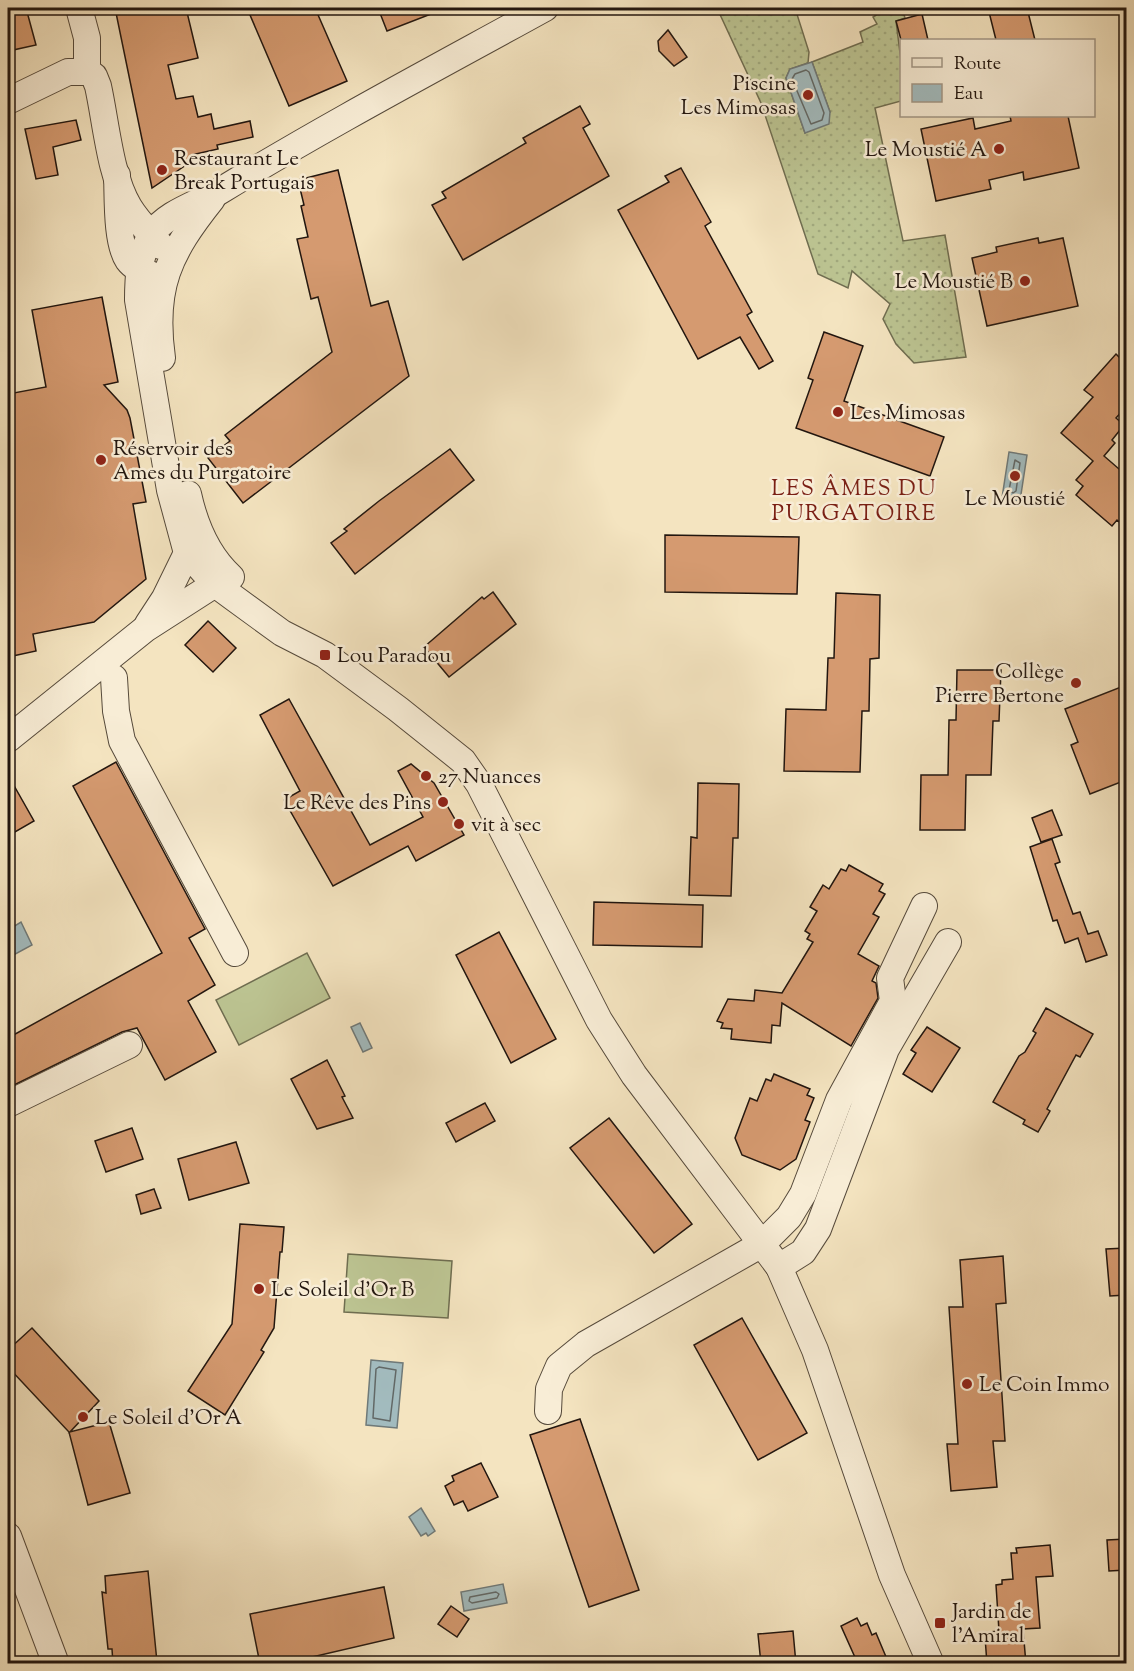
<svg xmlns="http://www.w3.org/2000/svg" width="1134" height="1671" font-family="'Sorts Mill Goudy',serif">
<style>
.garden{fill:url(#garden-dots);stroke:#6f6d50;stroke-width:1.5}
.pitch{fill:#bcc492;stroke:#6f6d50;stroke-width:1.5}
.water{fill:#a2bbbe;stroke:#6f7978;stroke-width:1.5}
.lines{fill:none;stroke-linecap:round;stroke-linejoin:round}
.shore{stroke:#626866;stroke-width:1.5}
.building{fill:#d59a70;stroke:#22160f;stroke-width:1.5}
.street-casing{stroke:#564a3b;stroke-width:28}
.street{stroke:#f8edd6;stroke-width:26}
.poi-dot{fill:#8f2418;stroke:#f8edd6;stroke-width:2}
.labels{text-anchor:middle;stroke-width:5;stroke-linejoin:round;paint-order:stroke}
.poi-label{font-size:21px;fill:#22160f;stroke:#f8edd6;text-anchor:start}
.neighbourhood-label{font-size:22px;letter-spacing:1.5px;fill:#7a1f14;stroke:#f8edd6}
</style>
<defs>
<pattern id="garden-dots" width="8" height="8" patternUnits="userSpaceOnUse" patternTransform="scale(1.5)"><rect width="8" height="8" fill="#bcc492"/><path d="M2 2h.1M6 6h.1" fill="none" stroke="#a1a87d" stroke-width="1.8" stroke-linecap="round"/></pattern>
</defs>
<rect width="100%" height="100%" fill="#f4e4c0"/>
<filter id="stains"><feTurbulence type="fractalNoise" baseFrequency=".00333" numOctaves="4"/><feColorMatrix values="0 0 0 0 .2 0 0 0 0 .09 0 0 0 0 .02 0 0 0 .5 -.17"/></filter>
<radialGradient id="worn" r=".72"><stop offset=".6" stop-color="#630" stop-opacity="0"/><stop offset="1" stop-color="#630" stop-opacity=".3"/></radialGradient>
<polygon class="garden" points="717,8 795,8 809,52 808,63 790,69 786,78 805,133 830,112 812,62 863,42 860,32 877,24 873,17 888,8 902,8 905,18 896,21 901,61 901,101 875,108 903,241 945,235 966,357 914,363 896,344 883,319 890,304 852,271 848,288 818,274 761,103"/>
<g class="pitch">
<polygon points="307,953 330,998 239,1045 216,1000"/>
<polygon points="348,1254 452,1261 448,1318 344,1312"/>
</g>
<g class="water">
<polygon points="812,62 830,112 829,124 805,133 786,78 790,69"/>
<polygon points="1009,452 1027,455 1020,501 1002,498"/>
<polygon points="21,922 32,945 8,958 8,930"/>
<polygon points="360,1023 372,1048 363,1052 351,1027"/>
<polygon points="371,1360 403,1363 397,1428 366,1425"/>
<polygon points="421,1508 435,1531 428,1536 426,1533 421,1536 409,1517"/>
<polygon points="503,1584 507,1603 464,1611 461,1592"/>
</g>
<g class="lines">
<g class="shore">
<polygon points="806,70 809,72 824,113 822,120 811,124 792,79 795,74"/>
<polygon points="1015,460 1020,463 1016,491 1013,493 1009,490"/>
<polygon points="379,1367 396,1370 390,1421 373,1418 376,1369"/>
<polygon points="496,1592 499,1594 497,1598 472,1603 469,1601 470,1597"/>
</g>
</g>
<g class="building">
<polygon points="26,8 36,45 13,50 8,30 8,10"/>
<polygon points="115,8 186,8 198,58 168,65 176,99 193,96 198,117 211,114 214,129 250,121 253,137 217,145 218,149 191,155 192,161 152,188"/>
<polygon points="247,8 315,8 347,81 289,106"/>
<polygon points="378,8 444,8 444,9 387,31"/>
<polygon points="988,8 1027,8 1035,40 996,40"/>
<polygon points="922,14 928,40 901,40 896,21"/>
<polygon points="668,30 687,57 674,66 659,51 658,41"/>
<polygon points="580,106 590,124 583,128 609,176 463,260 432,205 446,198 442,192 526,143 523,138"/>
<polygon points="1010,116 1068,116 1079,168 1024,180 1023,172 989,180 991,189 936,201 921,129 973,118 975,129 1011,121"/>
<polygon points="76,120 81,140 53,147 58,175 36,179 25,129"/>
<polygon points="681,168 711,222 705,226 752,312 747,315 773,361 759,369 740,337 698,359 618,210 669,182 665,176"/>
<polygon points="338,170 371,306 388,301 409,376 243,503 208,458 230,441 225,435 332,352 318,297 311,299 297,239 308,237 301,206 304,205 298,180"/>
<polygon points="1038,238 1039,243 1063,238 1078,306 987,326 972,258 997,252 996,247"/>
<polygon points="102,297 118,382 104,385 127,410 130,418 146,502 133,504 146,579 94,622 33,634 36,651 8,657 8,394 46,387 32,310"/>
<polygon points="824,332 863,346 844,401 944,437 930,476 796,428 813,380 808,378"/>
<polygon points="1116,354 1126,364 1126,407 1116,418 1124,425 1112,440 1115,443 1104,456 1126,475 1126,528 1117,520 1112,526 1076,495 1083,486 1076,480 1093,461 1061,433 1093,397 1084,390"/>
<polygon points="450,449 474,480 355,574 331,543 347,531 344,529 379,501"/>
<polygon points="665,535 799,537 797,594 665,592"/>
<polygon points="493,592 516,624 449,677 424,647 482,597 484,599"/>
<polygon points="836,593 880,595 879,658 870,659 869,711 862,711 860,772 784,771 786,709 826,710 828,658 834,658"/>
<polygon points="208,621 236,648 213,672 185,645"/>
<polygon points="957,670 1001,670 999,721 993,721 991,775 966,775 965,830 920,830 921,775 948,775 949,720 956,720"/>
<polygon points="1126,685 1126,780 1090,794 1071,745 1078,742 1065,709"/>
<polygon points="289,699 370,845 423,817 398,771 411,764 434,783 464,835 416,861 408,846 333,886 284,800 300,791 260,715"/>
<polygon points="116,762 205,929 189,938 215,985 188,1001 216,1052 165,1080 137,1028 122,1032 8,1088 8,1038 162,953 73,786"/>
<polygon points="8,775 34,821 8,836"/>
<polygon points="698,783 739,784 738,838 733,838 731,896 689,895 691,837 697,838"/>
<polygon points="1052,810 1062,835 1041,842 1032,818"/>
<polygon points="1052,839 1060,862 1055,864 1073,914 1080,912 1088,934 1098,931 1107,955 1086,962 1078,938 1065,943 1057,920 1053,921 1030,847"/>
<polygon points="849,865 883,884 879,891 885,894 873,914 879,917 858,954 879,966 872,981 876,983 878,998 851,1046 782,1003 780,1026 772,1025 771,1043 731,1039 732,1029 721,1028 723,1023 717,1021 728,999 754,1001 755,990 782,993 813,942 807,939 810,934 805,931 817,911 810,907 823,885 829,889 841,869 846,871"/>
<polygon points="594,902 703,905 702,947 593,945"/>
<polygon points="499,932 556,1039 511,1063 456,955"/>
<polygon points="1046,1008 1093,1034 1080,1057 1076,1055 1047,1109 1050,1111 1038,1132 1023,1124 1025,1120 993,1102 1019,1056 1025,1052 1036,1033 1033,1031"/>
<polygon points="927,1027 960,1048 932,1092 903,1074 916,1053 911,1050"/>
<polygon points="327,1060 345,1096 342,1097 353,1118 317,1129 291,1079"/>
<polygon points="774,1074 810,1089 807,1095 814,1098 805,1120 810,1122 796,1159 780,1170 742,1155 735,1138 750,1098 757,1101 766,1079 771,1081"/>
<polygon points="485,1103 495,1121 456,1142 446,1123"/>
<polygon points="609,1118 692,1224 654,1253 570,1148"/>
<polygon points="132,1128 143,1159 106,1172 95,1141"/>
<polygon points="236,1142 249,1183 189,1200 178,1159"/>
<polygon points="154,1189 161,1208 141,1214 136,1195"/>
<polygon points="240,1224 284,1227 282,1252 280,1252 274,1328 261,1350 264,1352 225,1415 188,1391 232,1324"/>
<polygon points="1126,1248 1126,1295 1110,1296 1106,1249"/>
<polygon points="1003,1256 1006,1303 996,1304 1005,1441 993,1441 997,1487 951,1491 947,1444 958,1444 949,1307 963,1307 960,1260"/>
<polygon points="742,1318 807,1433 758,1460 694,1345"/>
<polygon points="32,1328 99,1401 70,1432 109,1422 130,1493 88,1505 69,1432 8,1367 8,1350"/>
<polygon points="580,1419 639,1590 589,1607 530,1435"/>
<polygon points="481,1463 498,1497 468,1511 463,1501 454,1505 445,1486 454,1481 452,1476"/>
<polygon points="1126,1539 1126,1570 1109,1571 1107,1540"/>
<polygon points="1050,1545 1053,1576 1036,1577 1040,1628 1023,1629 1026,1664 987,1664 985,1637 990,1637 990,1632 999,1631 996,1585 1002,1584 1002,1580 1013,1579 1011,1553 1017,1553 1016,1548"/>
<polygon points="148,1571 157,1662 113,1664 112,1649 108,1649 102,1592 106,1593 105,1576"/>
<polygon points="384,1587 394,1638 282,1664 260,1664 250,1614"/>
<polygon points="451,1606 469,1619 457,1637 438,1624"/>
<polygon points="857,1618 861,1626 867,1623 872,1635 876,1633 889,1664 858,1664 841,1626"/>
<polygon points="793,1631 796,1664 761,1664 758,1634"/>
</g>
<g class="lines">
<g class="street-casing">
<g id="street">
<path d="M79,8L87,38V72L94,76L98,86C106,122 110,176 129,207C138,222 150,233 161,246"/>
<path d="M545,8C436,68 326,126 220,191C198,204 167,212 152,234C139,253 138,279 138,300L170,490L187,553L215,584L234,598L282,633L325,655L398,709L463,761L479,784L599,1020L634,1075L779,1267L815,1350L892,1575L931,1664"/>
<polyline points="8,101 68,72 87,72"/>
<path d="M117,175C118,196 116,242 128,260C134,268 143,271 152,275"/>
<path d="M162,358C152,287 169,253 212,199"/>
<path d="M188,494C195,526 207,555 231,577"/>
<polyline points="148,624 165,598 187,553"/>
<polyline points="114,678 116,711 122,741 235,953"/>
<polyline points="8,739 145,629 215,584"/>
<polyline points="8,1104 129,1045"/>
<polyline points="779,1267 803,1252 818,1229 886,1049 948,942"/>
<polyline points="548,1411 549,1389 559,1366 586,1344 762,1244 789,1217 803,1194 839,1100 893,1001 890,978 924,906"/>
<polyline points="8,1536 56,1664"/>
</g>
</g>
<use href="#street" class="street"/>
</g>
<g class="poi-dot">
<circle cx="808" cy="95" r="6"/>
<circle cx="999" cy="149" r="6"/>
<circle cx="162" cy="170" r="6"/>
<circle cx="1025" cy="281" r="6"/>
<circle cx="838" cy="412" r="6"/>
<circle cx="101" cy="460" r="6"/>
<circle cx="1015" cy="476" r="6"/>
<rect x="319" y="649" width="12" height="12" rx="3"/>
<circle cx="1076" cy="683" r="6"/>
<circle cx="426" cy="776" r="6"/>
<circle cx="443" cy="802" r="6"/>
<circle cx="459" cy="824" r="6"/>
<circle cx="259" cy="1289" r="6"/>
<circle cx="967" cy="1384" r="6"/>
<circle cx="83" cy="1417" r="6"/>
<rect x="934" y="1617" width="12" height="12" rx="3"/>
</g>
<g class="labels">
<g class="poi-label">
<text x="796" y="90" text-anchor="end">Piscine<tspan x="796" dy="24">Les Mimosas</tspan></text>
<text x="987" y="156" text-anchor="end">Le Moustié A</text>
<text x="174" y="165">Restaurant Le<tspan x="174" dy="24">Break Portugais</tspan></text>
<text x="1013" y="288" text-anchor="end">Le Moustié B</text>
<text x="850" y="419">Les Mimosas</text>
<text x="113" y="455">Réservoir des<tspan x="113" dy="24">Ames du Purgatoire</tspan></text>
<text x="1015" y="505" text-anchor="middle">Le Moustié</text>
<text x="337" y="662">Lou Paradou</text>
<text x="1064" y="678" text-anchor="end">Collège<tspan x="1064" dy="24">Pierre Bertone</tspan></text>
<text x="438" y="783">27 Nuances</text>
<text x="431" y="809" text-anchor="end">Le Rêve des Pins</text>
<text x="471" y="831">vit à sec</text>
<text x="271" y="1296">Le Soleil d'Or B</text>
<text x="979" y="1391">Le Coin Immo</text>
<text x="95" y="1424">Le Soleil d'Or A</text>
<text x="952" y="1618">Jardin de<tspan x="952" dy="24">l'Amiral</tspan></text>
</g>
<g class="neighbourhood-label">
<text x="854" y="495">LES ÂMES DU<tspan x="854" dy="25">PURGATOIRE</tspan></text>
</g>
</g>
<rect width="1134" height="1671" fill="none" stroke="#f4e4c0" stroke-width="30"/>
<rect x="9" y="9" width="1116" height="1653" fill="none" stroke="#22160f" stroke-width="3"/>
<rect x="15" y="15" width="1104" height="1641" fill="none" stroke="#22160f" stroke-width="1.5"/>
<rect x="900" y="39" width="195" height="78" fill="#f8edd6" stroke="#a29786" stroke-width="1.5"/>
<rect x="912" y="58" width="30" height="9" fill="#f8edd6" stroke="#a29786" stroke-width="1.5"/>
<text x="954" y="69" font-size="18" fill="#22160f">Route</text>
<rect x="912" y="84" width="30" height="18" fill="#a2bbbe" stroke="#a29786" stroke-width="1.5"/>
<text x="954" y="99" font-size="18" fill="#22160f">Eau</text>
<rect width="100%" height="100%" filter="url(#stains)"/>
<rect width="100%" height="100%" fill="url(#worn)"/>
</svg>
